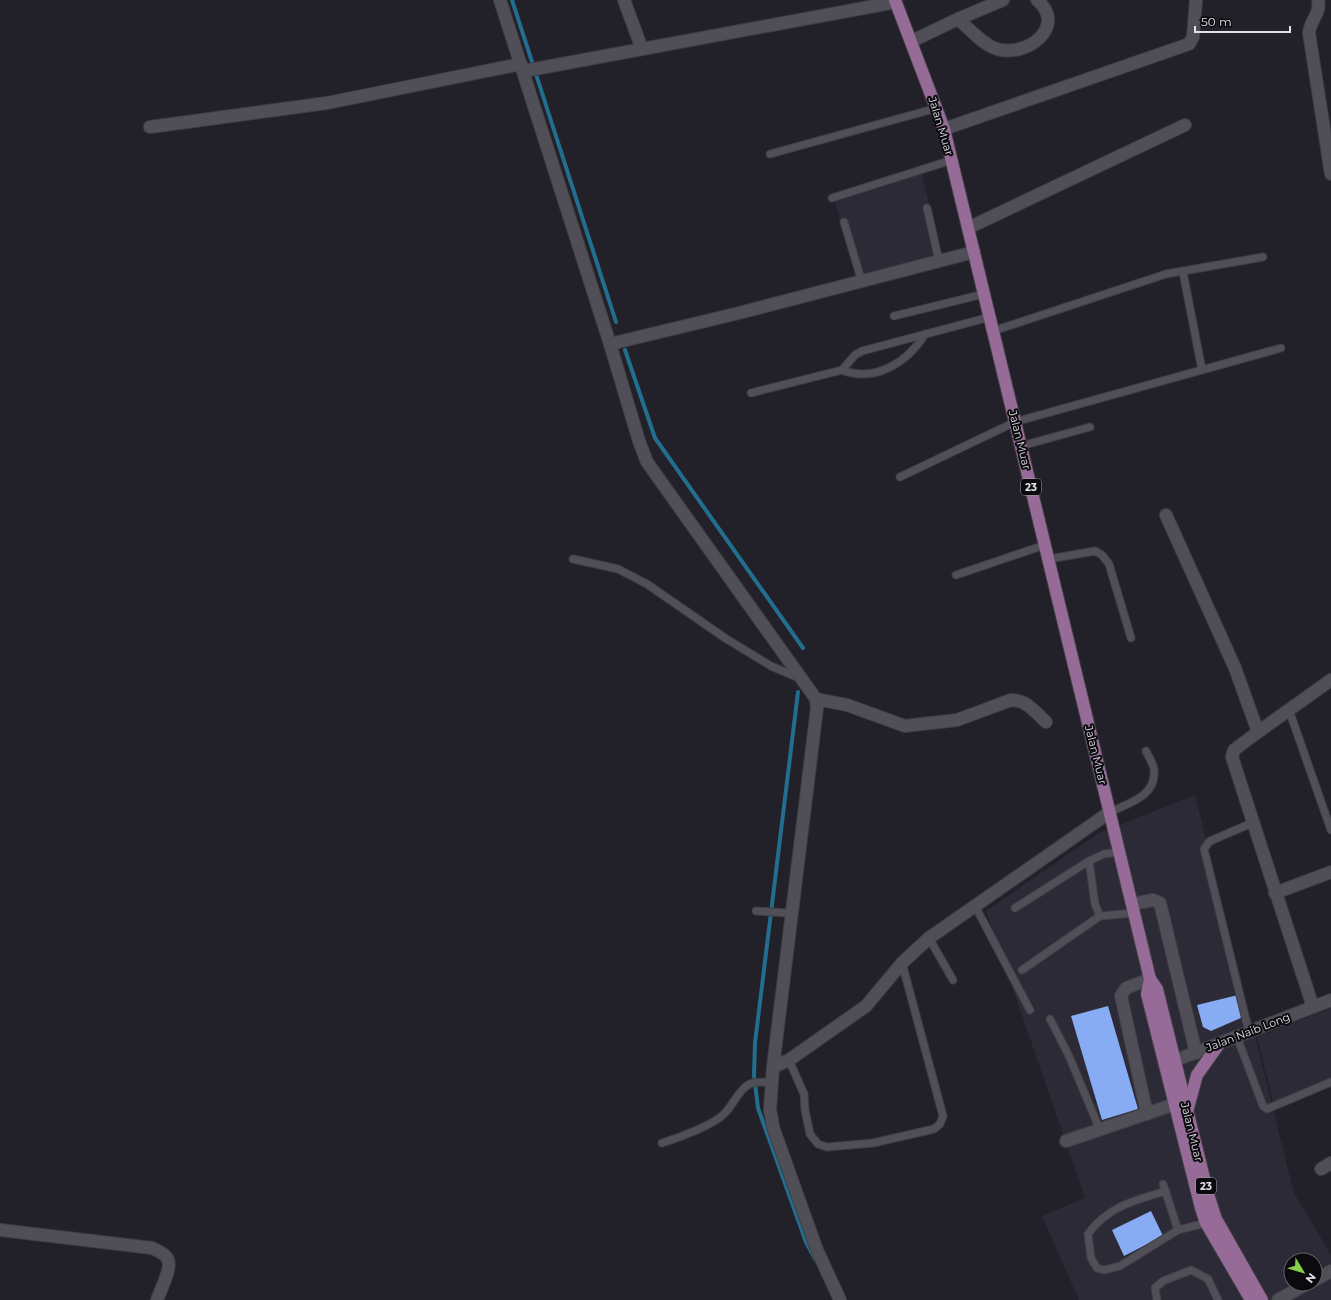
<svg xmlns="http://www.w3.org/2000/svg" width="1331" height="1300" font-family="Montserrat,sans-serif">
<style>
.built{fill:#2d2a37;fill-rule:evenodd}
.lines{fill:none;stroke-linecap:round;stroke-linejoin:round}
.stream{stroke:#216e8f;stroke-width:4}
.building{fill:#88acf3}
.service-casing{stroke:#3f3d44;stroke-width:9}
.minor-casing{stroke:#3f3d44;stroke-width:14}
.secondary-casing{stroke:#3f3d44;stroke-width:14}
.primary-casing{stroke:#3f3d44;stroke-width:14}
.service{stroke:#504e57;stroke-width:7}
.minor{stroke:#504e57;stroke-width:12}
.secondary{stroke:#504e57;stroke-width:12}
.primary{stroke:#966b97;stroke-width:12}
.labels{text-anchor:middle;stroke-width:4;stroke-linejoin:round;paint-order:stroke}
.shield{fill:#0b0a0e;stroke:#a2a0a6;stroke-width:1}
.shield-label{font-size:10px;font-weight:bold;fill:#e2e1e7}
.street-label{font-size:11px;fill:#e2e1e7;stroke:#0b0a0e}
</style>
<rect width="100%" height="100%" fill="#222028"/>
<g class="built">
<polygon points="922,174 941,256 857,278 835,202"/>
<path d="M1195,795L1294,1193L1331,1255V1300H1079L1042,1216L1085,1198L986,911L1099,833ZM1291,1260H1315V1284H1291Z"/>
<polygon points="1331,1008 1331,1085 1275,1110 1257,1037"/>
</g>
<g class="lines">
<g class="stream">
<polyline points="512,0 616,322"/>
<polyline points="625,350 655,438 803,648"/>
<polyline points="798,692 755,1043 754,1075 758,1108 806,1242 815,1259"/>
</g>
</g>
<g class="building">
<polygon points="1238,995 1243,1017 1211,1031 1203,1027 1197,1005"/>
<polygon points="1108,1006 1138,1109 1102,1120 1071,1016"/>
<polygon points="1151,1211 1163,1236 1124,1256 1112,1230"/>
</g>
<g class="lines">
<g class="service-casing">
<g id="service">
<polyline points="770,154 937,108"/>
<polyline points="832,198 952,160"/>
<polyline points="927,208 939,261"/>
<polyline points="844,222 862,282"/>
<polyline points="1183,272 1202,370"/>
<polyline points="894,316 984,294"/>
<polyline points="993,331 1166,274 1263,257"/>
<path d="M842,370C875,383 908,362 925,334"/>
<polyline points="751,393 842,370 855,355 862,351 990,317"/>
<polyline points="1021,446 1090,427"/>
<polyline points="900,477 1015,422 1281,348"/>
<polyline points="573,559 618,569 647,584 725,638 771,666 799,678"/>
<polyline points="1049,559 1095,551 1102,555 1109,564 1131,638"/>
<polyline points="956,575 1045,545"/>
<polyline points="1289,710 1331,830"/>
<path d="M1110,812C1129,803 1157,796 1154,769C1153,763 1148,756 1146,751"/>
<polyline points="1119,852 1104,854 1089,861 1095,904 1100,916 1134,913"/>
<polyline points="975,906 1030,1010"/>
<polyline points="1015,908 1089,861"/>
<polyline points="756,911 788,913 791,911"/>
<polyline points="929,938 953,980"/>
<polyline points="1022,970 1100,916"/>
<polyline points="1050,1019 1069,1056 1100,1130"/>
<polyline points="1249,1032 1204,849 1210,841 1252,823"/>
<polyline points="1237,1037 1263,1106 1267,1109 1331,1082"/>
<polyline points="789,1060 804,1094 805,1110 810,1134 818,1144 827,1147 873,1143 934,1129 940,1124 943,1116 902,963"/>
<path d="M662,1143C678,1138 714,1125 725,1113C733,1105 738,1091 748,1085C754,1080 764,1084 771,1081"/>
<polyline points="1163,1184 1178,1230"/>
<path d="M1166,1191C1135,1200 1107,1207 1088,1234L1091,1258L1097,1268L1104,1270L1120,1266L1178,1230L1206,1223"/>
<polyline points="1157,1300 1155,1288 1163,1281 1191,1270 1208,1279 1218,1300"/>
</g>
</g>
<g class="minor-casing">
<g id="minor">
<polyline points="500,0 610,344 639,441 647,462 816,699 817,708 773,1067 770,1109 773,1127 817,1250 840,1300"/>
<polyline points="624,0 642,49"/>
<path d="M1318,0C1321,14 1310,20 1309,33L1331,174"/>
<path d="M958,19C970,29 982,44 997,49C1027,58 1068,26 1037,0"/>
<polyline points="912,41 958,19 1003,0"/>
<polyline points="524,71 896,2"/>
<polyline points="150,127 327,103 521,64"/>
<polyline points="944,129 1189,44 1193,37 1196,0"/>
<polyline points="968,228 1185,125"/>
<polyline points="610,344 739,313 974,252"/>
<polyline points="1166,515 1235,668 1258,732"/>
<path d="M816,699L847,705L905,726L957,720L1011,700C1027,700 1035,712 1046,722"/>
<polyline points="1275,893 1331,872"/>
<polyline points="1132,904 1153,900 1160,903 1161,907 1196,1053"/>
<polyline points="1313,1007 1232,757 1234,750 1258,732 1331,680"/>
<polyline points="773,1067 789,1060 866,1006 902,963 929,938 1110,812"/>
<polyline points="1147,1114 1121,996 1126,988 1150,979"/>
<polyline points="1066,1141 1175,1104"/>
<polyline points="1321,1169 1331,1163"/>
<path d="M0,1230L152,1248C158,1251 166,1254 168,1260C172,1268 160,1291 157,1300"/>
<polyline points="1315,1280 1331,1271"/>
<polyline points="1278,1300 1307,1284"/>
</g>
</g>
<g class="secondary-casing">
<polyline id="secondary" points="1166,1064 1331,1000"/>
</g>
<g class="primary-casing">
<g id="primary">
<polyline points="895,0 944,129 1150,979 1157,989 1208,1194 1216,1219 1262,1300"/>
<polyline points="1150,979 1147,994 1201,1208 1206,1223 1251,1300"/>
<polyline points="1188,1108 1197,1075 1219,1044"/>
</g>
</g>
<use href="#service" class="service"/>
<use href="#minor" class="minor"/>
<use href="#secondary" class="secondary"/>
<use href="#primary" class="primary"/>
</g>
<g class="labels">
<g class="shield">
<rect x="1021" y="479" width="20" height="16" rx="3"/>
<rect x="1196" y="1178" width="20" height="16" rx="3"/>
</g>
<g class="shield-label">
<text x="1031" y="491">23</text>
<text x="1206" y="1190">23</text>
</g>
<g class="street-label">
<text transform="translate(941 126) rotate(73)" y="4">Jalan Muar</text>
<text transform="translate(1020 440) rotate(76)" y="4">Jalan Muar</text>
<text transform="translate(1096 755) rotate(76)" y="4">Jalan Muar</text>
<text transform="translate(1248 1032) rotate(-21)" y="4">Jalan Naib Long</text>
<text transform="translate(1192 1132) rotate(76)" y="4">Jalan Muar</text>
</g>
</g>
<g transform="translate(1303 1272) rotate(128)"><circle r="19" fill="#0b0a0e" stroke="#616065"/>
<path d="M0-3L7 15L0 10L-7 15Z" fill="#87cf4b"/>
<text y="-6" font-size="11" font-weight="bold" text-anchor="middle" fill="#e2e1e7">N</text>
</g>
<path d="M1195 26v6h95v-6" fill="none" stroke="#e2e1e7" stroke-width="2"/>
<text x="1201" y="26" font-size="12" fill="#e2e1e7" stroke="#0b0a0e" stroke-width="3" paint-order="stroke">50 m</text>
</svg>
